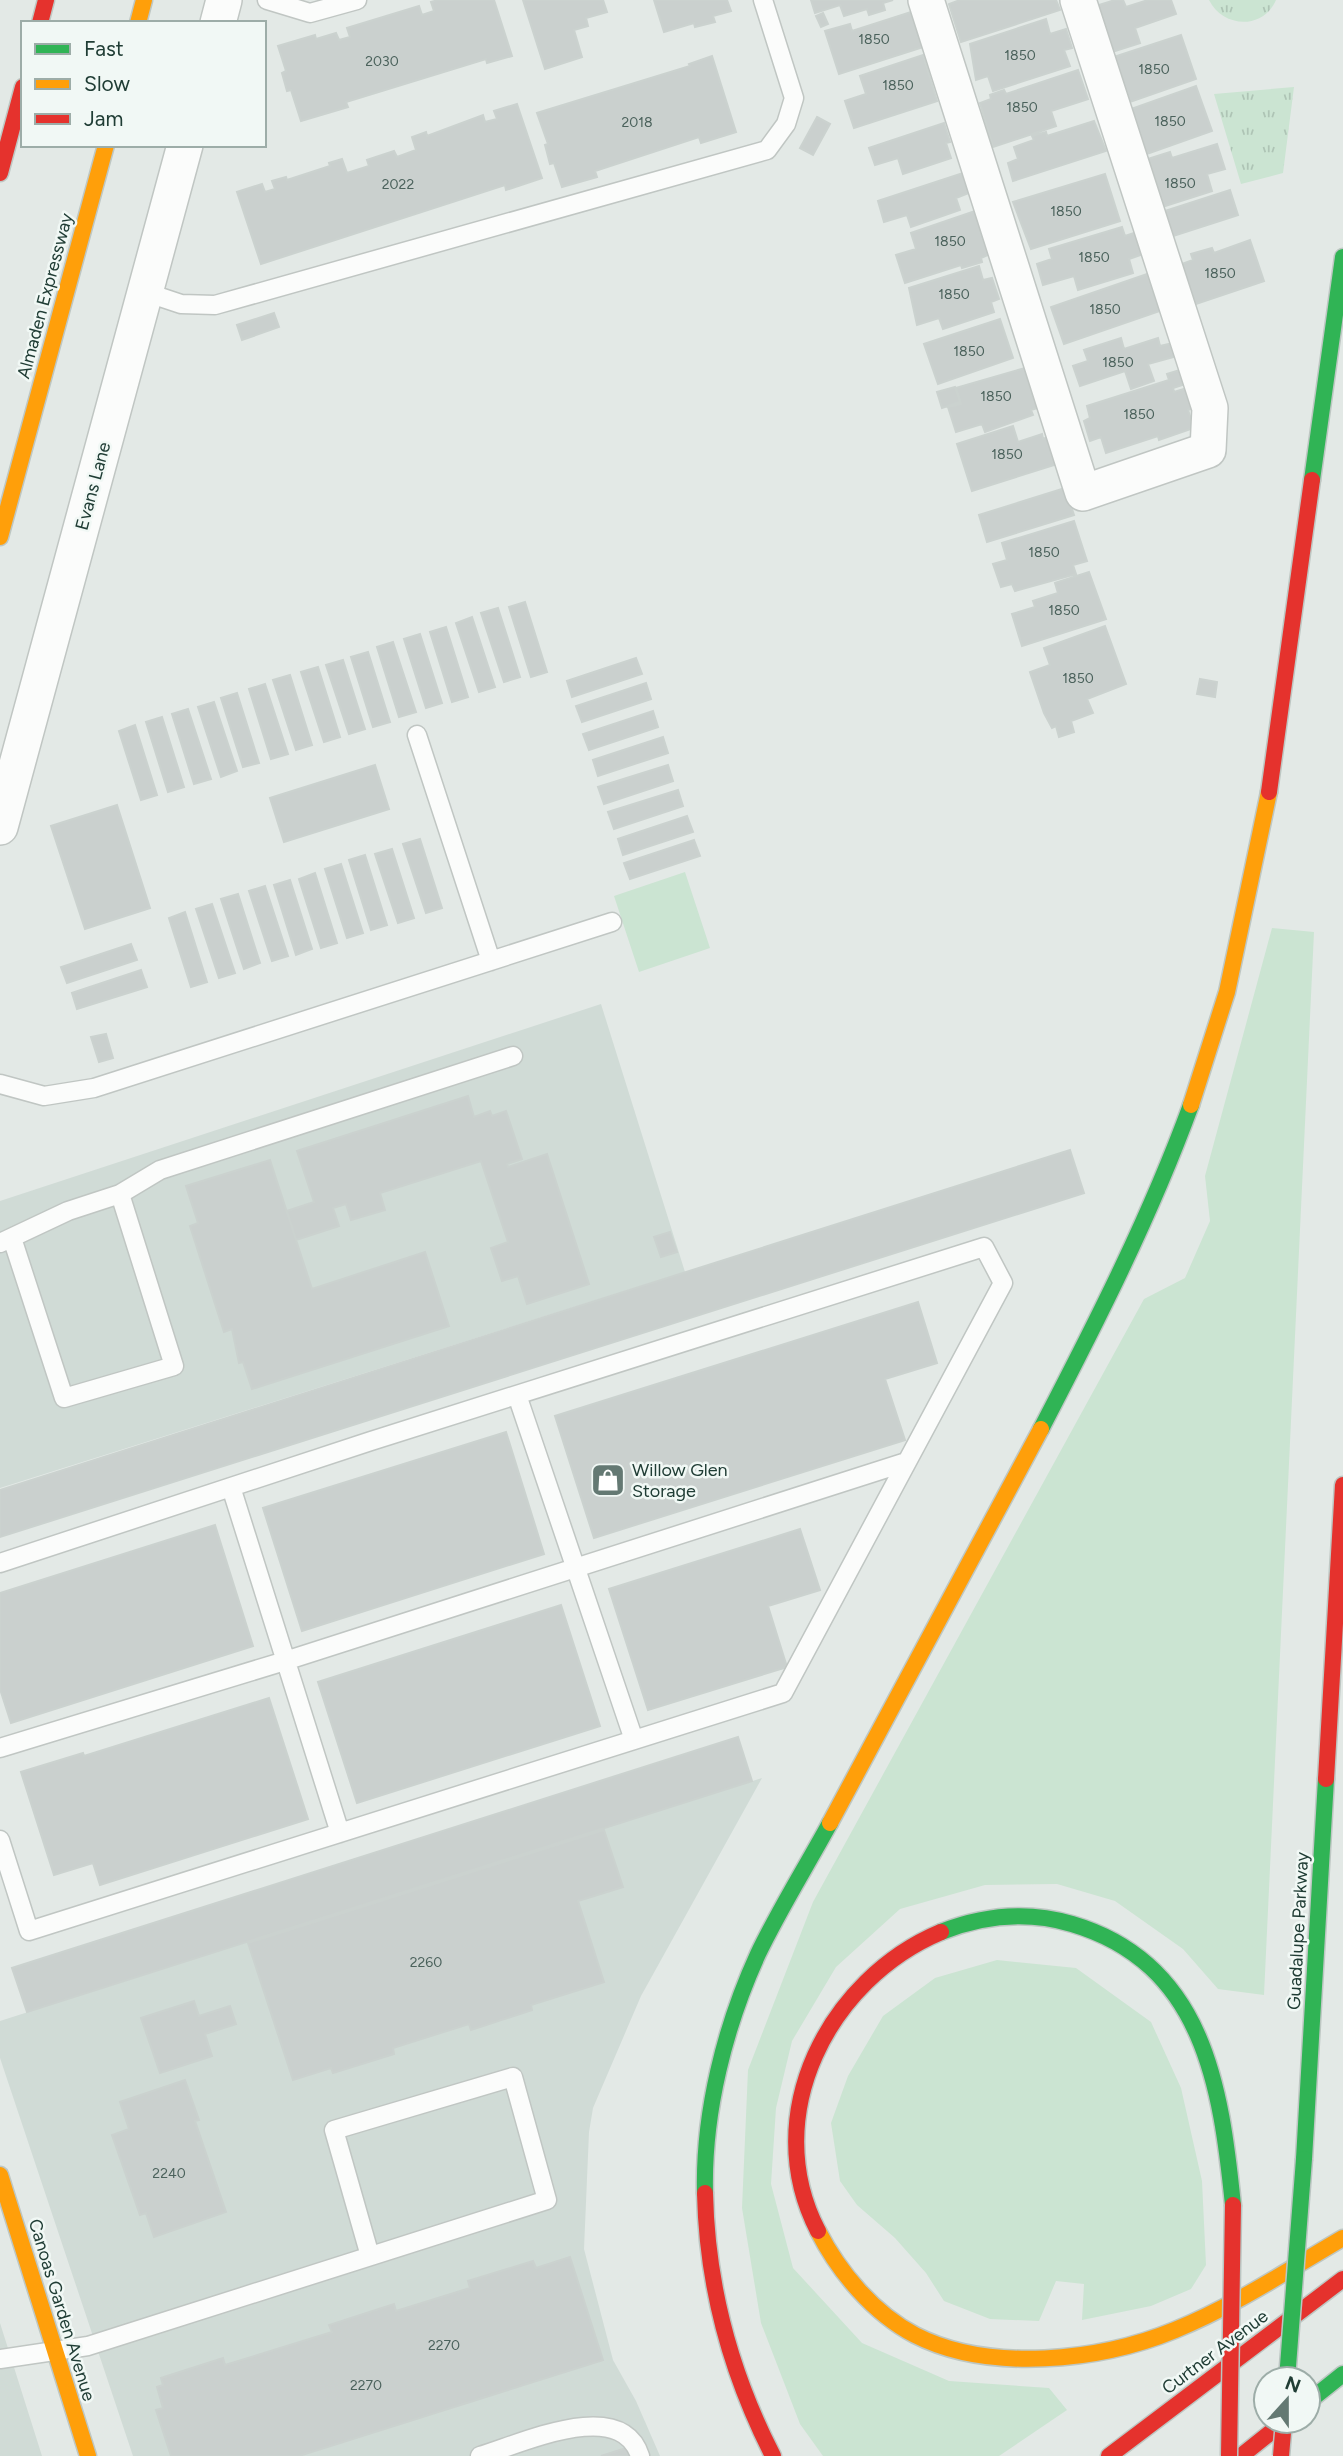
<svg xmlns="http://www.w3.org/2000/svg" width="1343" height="2456" viewBox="0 0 1343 2456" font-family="Figtree,sans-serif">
<defs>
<pattern id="park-tufts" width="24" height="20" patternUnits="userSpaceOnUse" patternTransform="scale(1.75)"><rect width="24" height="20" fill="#cbe4d2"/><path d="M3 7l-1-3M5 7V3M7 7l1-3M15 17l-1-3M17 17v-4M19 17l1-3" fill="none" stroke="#aec4b5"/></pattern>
</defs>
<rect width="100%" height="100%" fill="#e3e9e6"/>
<path fill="#d0dbd6" d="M601,1004L685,1272L0,1488V1201Z
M762,1778L641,1996L593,2108L589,2132L584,2249L613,2360L636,2401L660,2456H133L0,2058V2021Z
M0,2323L42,2456H0Z"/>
<path fill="#cbe4d2" d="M685,872L710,948L639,972L614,896Z
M1272,928L1314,932L1264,1995L1218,1989L1183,1949L1115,1901L1057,1884L985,1885L900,1909L836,1967L792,2041L776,2108L771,2184L793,2268L862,2343L949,2381L1049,2388L1067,2410L999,2456H823L800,2424L761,2323L742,2208L748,2070L813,1902L1144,1299L1185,1278L1210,1221L1205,1176Z
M997,1960L1076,1968L1151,2022L1181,2088L1202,2181L1206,2265L1191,2289L1151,2306L1082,2320L1084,2284L1056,2281L1039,2321L990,2319L944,2301L926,2273L895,2238L857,2205L840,2181L831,2123L848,2076L883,2016L935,1978Z"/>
<path fill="url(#park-tufts)" d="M1209,0H1276C1263,30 1223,28 1209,0Z
M1294,87L1283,173L1241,184L1214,94Z"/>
<path fill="#cad0ce" stroke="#cbd2cf" stroke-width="2" d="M438,0H494L512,56L487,63L486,59L346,102L348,107L301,121L291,90L287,91L282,73L286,71L278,46L315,35L316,39L336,33L339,40L350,37L347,28L419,6L422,15L434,11L431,2Z
M523,0H603L607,12L586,18L588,26L574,30L582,57L545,69Z
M654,0H727L731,11L713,16L715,22L695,27L694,23L664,32Z
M811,0H893L883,3L885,10L869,15L867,9L844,16L840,5L815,13Z
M960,0H1056L1060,10L961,42L949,4Z
M1115,0H1123L1126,7L1148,0H1171L1176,14L1135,28L1140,43L1112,52L1096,6Z
M911,12L923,47L839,74L825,31L850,24L852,31Z
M823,13L828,24L821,27L816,16Z
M1046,19L1050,34L1066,29L1072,48L1064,50L1070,66L993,91L988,76L976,80L970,44Z
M1181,35L1196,79L1127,103L1111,58Z
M923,55L937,101L854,128L845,101L866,94L860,76Z
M712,56L736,132L701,143L699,137L595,171L597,177L562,187L554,163L550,164L545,145L548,144L537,113L690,66L689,64Z
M1078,70L1088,99L1051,111L1056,126L993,147L980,103L991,99L990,95L1004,90L1006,94Z
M1196,86L1212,131L1144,155L1128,110Z
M517,104L542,178L506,190L505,185L261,264L237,192L262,184L265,192L275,189L272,181L286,177L287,180L330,166L329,163L342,159L347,173L369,166L367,160L394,151L397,157L416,150L412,137L426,132L427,136L483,115L485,122L497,119L494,111Z
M817,117L830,124L813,155L800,148Z
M1094,121L1106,151L1013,181L1008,163L1018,159L1014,147L1034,140L1032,136L1046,132L1047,136Z
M944,123L950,142L946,143L951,158L903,174L898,158L875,165L869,148Z
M1217,144L1225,169L1207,174L1212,191L1159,208L1146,167L1150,165L1148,159L1170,152L1172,158Z
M963,173L969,193L956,198L960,210L911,227L907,215L884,222L878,201Z
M1105,174L1120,221L1031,249L1013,202Z
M1230,190L1238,215L1167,238L1159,213Z
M975,211L990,254L981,258L982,262L962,268L961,265L905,283L896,255L916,249L911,233Z
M1122,227L1125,236L1137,232L1143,254L1129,259L1133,273L1078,290L1074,276L1043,285L1037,264L1052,259L1049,249Z
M1250,240L1264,281L1190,306L1176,266L1193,260L1191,254L1212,248L1214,253Z
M979,266L983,280L992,278L999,299L991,302L994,312L943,329L939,318L917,325L909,288Z
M1147,274L1160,311L1064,344L1051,307Z
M274,313L279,327L242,340L237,325Z
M1000,319L1013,358L938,384L924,344Z
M1121,338L1124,349L1158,338L1160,346L1173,343L1177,356L1148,364L1154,381L1131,389L1125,371L1080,386L1073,366L1088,361L1084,350Z
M1025,368L1037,408L1031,410L1033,415L985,432L982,424L956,432L948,407L961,404L956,388Z
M1180,370L1185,384L1173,388L1174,392L1187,388L1194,408L1188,410L1194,428L1159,440L1158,436L1106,453L1101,437L1090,441L1084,421L1090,418L1087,406L1169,380L1167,374Z
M955,387L960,402L942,408L937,392Z
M1013,426L1018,442L1042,434L1043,439L1048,437L1057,464L972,491L957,444Z
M1065,488L1074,515L987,542L979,515Z
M1074,521L1087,561L1073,565L1076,574L1015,591L1012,584L1001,587L993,564L1007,560L1002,543Z
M1089,572L1106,619L1022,646L1012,614L1035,607L1033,601L1058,593L1055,583Z
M525,602L547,672L531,677L509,607Z
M498,608L520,677L504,682L481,613Z
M472,617L495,687L479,692L456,623Z
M1105,626L1126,684L1087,699L1093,713L1071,721L1074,732L1059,737L1056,726L1052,728L1044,713L1030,672L1050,665L1044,648Z
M446,627L468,697L452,702L430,632Z
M420,634L442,703L426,708L404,639Z
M393,642L416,712L399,717L377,647Z
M368,652L390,722L373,727L351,657Z
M636,658L642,674L572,697L567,681Z
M343,660L365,729L349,734L326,665Z
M318,667L340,737L324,742L301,672Z
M290,675L312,745L296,750L273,680Z
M1200,679L1217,682L1215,697L1197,694Z
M646,683L651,699L582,722L576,706Z
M265,684L288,754L271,759L249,689Z
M237,693L259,763L243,767L221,698Z
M214,702L237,771L221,777L198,707Z
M188,709L211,779L194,784L172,714Z
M653,711L658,727L589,750L583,734Z
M162,717L184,787L168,792L146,722Z
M135,725L157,795L141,800L119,731Z
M663,737L668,753L598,776L593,760Z
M375,765L389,809L284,842L270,798Z
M668,765L673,781L604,804L598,787Z
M678,790L683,806L614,829L608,812Z
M117,805L150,908L85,929L51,826Z
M687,816L693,832L623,855L618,839Z
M420,839L442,908L426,913L403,844Z
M694,840L700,856L630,879L624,863Z
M392,849L414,918L398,923L375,854Z
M365,855L387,925L371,930L349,860Z
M341,864L363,933L347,938L325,869Z
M315,873L337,943L321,948L299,879Z
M290,880L312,949L296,955L274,885Z
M265,886L288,956L272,961L249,891Z
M238,894L260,963L244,969L221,899Z
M212,904L235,973L219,978L196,909Z
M185,912L207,982L191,987L169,918Z
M131,944L137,960L67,983L61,967Z
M141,970L147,987L77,1009L72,993Z
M106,1034L113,1058L99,1062L91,1037Z
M468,1096L474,1117L490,1111L492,1116L506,1111L522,1159L507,1164L508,1167L547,1154L589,1284L527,1304L518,1276L502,1281L491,1248L508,1242L481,1161L380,1193L385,1210L351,1220L346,1204L333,1208L339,1226L296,1240L287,1211L314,1202L297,1151Z
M1070,1150L1084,1193L0,1537V1490Z
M270,1160L312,1289L425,1252L449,1326L252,1389L243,1362L239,1363L232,1329L224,1332L190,1226L198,1223L186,1186Z
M670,1232L677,1252L661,1257L654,1237Z
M918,1302L937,1363L885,1379L905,1440L594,1538L555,1416Z
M506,1432L544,1554L302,1631L263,1508Z
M215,1525L253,1646L11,1723L0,1689V1593Z
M800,1529L820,1590L768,1606L787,1667L648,1710L609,1589Z
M561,1605L600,1726L357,1803L318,1682Z
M269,1698L308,1819L100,1885L93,1863L54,1875L21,1772L83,1753L84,1756Z
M738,1737L752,1781L27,2012L12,1968Z
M604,1830L623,1887L578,1901L604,1982L531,2005L532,2010L471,2030L469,2024L393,2048L394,2054L333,2073L331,2068L293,2080L248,1943Z
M194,2001L199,2016L230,2006L236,2024L205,2034L212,2056L160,2073L141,2018Z
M185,2080L199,2120L195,2121L226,2212L154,2237L146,2213L140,2215L112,2135L129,2129L120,2102Z
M570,2257L603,2360L299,2456H171L156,2410L163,2408L157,2387L163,2385L161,2378L223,2358L225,2365L332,2332L329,2325L394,2304L396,2311L470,2288L468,2281L533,2261L536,2268Z
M626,2448L629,2456H601Z"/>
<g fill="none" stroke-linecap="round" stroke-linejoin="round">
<g stroke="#c0c6c3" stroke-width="21">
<path id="lane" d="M267,0L310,13L357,0
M145,292L181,304L215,305L767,150L786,124L794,98L763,0
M417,735L491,961
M0,1084L44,1096L94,1088L612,922
M120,1194L160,1170L513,1056
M0,1243L68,1211L120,1194L174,1366L64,1398L12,1238
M517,1395L634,1740
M231,1487L340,1833
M0,1563L371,1441L984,1247L1003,1283L783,1693L29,1931L0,1840
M0,1748L285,1661L906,1462
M0,2359L88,2346L547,2200L513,2077L334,2130L370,2256
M480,2456C521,2444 621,2396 640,2456"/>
</g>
<g stroke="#c0c6c3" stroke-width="38">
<path id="street" d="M926,0L1083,493L1208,450L1210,408L1078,0
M218,23L224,0
M0,827L185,145"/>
</g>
<g stroke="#bec7c3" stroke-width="19">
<path id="fast" d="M1312,480L1343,257
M1041,1429C1096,1323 1150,1217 1191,1105
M941,1932C984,1915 1028,1911 1072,1924C1204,1963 1221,2087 1233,2205
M1304,2159L1326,1779
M705,2193C703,2113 725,2026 758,1954C779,1910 806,1867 830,1823
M1308,2402L1343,2374"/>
</g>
<g stroke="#bec7c3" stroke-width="19">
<path id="slow" d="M138,23L144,0
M0,537L106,145
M1191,1105L1227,992L1269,792
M830,1823L1041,1429
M0,2175L88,2456
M818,2231C839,2272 873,2313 915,2335C989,2373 1100,2361 1175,2330C1234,2306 1288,2270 1343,2238"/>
</g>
<g stroke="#bec7c3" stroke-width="19">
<path id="jam" d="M40,23L46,0
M0,173L23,87
M1269,792L1312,480
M1326,1779L1343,1485
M705,2193C707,2287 730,2372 773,2456
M818,2231C758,2115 829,1979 941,1932
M1109,2456L1343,2279
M1241,2456L1285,2421"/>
</g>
<use href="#lane" stroke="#fbfcfb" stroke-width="18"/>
<use href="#street" stroke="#fbfcfb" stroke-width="35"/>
<use href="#fast" stroke="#30b455" stroke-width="16"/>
<use href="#slow" stroke="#ff9f0a" stroke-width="16"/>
<use href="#jam" stroke="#e5322d" stroke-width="16"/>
<g stroke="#bbc5c2" stroke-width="19" stroke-linecap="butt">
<path id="fast-bridge" d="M1287,2379L1304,2159"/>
</g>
<g stroke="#bbc5c2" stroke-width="19" stroke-linecap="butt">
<path id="jam-bridge" d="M1229,2456L1233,2205
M1281,2456L1284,2421"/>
</g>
<use href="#fast-bridge" stroke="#30b455" stroke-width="16"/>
<use href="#jam-bridge" stroke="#e5322d" stroke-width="16"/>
</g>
<defs>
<g id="shop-square" transform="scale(1.75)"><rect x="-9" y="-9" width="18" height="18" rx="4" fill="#647973" stroke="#f1f8f5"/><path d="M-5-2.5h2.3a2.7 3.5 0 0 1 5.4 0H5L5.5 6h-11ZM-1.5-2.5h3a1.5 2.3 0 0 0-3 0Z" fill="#fff"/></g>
</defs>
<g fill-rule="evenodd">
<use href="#shop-square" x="608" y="1480"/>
</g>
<g text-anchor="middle" stroke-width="5" stroke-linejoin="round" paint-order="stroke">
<g font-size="14" fill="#4b625c">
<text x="874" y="44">1850</text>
<text x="1020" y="60">1850</text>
<text x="382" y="66">2030</text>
<text x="1154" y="74">1850</text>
<text x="898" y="90">1850</text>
<text x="1022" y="112">1850</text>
<text x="1170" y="126">1850</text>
<text x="637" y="127">2018</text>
<text x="1180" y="188">1850</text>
<text x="398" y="189">2022</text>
<text x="1066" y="216">1850</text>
<text x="950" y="246">1850</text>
<text x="1094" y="262">1850</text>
<text x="1220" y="278">1850</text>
<text x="954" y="299">1850</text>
<text x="1105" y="314">1850</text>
<text x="969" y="356">1850</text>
<text x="1118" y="367">1850</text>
<text x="996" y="401">1850</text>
<text x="1139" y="419">1850</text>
<text x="1007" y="459">1850</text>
<text x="1044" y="557">1850</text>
<text x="1064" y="615">1850</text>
<text x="1078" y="683">1850</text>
<text x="426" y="1967">2260</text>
<text x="169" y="2178">2240</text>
<text x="444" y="2350">2270</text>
<text x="366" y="2390">2270</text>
</g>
<g font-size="18" fill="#203d35" stroke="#f1f8f5">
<text transform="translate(45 296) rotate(-75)" y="6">Almaden Expressway</text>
<text transform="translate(93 486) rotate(-75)" y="6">Evans Lane</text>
<text transform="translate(1298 1931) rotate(-87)" y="6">Guadalupe Parkway</text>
<text transform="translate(62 2310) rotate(73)" y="6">Canoas Garden Avenue</text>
<text transform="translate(1215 2352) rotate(-37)" y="6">Curtner Avenue</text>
</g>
<g font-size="18" fill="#203d35" stroke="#f1f8f5" text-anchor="start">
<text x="632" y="1476">Willow Glen<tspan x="632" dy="21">Storage</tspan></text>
</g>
</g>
<rect x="21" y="21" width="245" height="126" fill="#f1f8f5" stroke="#9dada8" stroke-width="2"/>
<rect x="35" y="44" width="35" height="10" fill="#30b455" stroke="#9dada8" stroke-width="2"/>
<text x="84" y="56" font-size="21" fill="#203d35">Fast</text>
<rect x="35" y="79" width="35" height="10" fill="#ff9f0a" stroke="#9dada8" stroke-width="2"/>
<text x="84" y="91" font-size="21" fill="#203d35">Slow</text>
<rect x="35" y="114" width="35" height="10" fill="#e5322d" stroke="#9dada8" stroke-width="2"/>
<text x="84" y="126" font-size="21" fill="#203d35">Jam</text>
<g transform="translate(1287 2400) rotate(21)"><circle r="33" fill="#f1f8f5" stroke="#9dada8" stroke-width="2"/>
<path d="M0-5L12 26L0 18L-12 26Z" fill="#647973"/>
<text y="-10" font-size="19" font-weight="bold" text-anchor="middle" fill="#203d35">N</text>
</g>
</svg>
